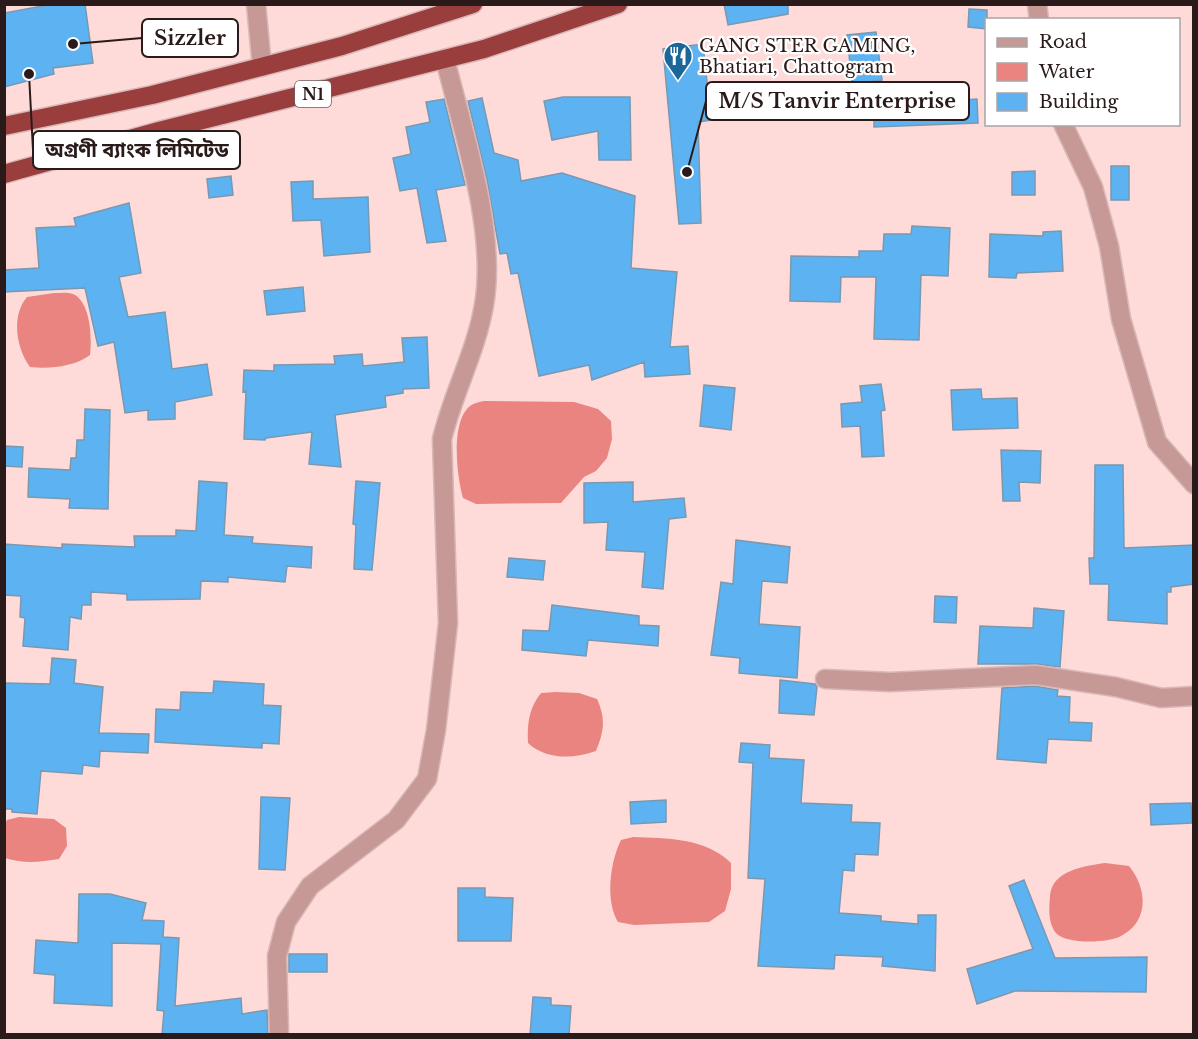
<svg xmlns="http://www.w3.org/2000/svg" width="1198" height="1039" viewBox="0 0 1198 1039" font-family="'Libre Baskerville','Noto Sans Bengali',serif">
<rect width="100%" height="100%" fill="#fedbd9"/>
<path fill="#e98481" d="M54,293C60,293 68,292 73,294C91,302 92,338 90,355C74,367 49,369 30,367C16,348 11,316 27,297Z
M484,401L574,402L598,409L611,421L612,439L607,458L596,471L584,477L561,503L476,504L463,498C457,477 450,422 470,406C474,403 480,402 484,401Z
M556,692L579,693L597,699C606,719 604,731 596,751C574,759 546,760 528,743C527,724 529,708 541,693Z
M19,817L54,819L66,828L67,846L59,859C40,862 24,864 5,858V824L7,820Z
M633,837C666,838 706,838 731,863V889L725,911L709,922L634,925L618,922C605,901 610,862 621,840Z
M1105,863L1129,866C1147,888 1150,921 1121,936C1109,943 1064,945 1055,932C1048,921 1049,908 1050,896C1052,870 1085,866 1105,863Z"/>
<path fill="#5db2f2" stroke="#7a98b0" stroke-width="1.5" d="M53,4H85L93,63L53,68L54,74L4,87V13Z
M724,4H788V14L728,25Z
M969,9L987,10V29L968,27Z
M876,32L882,80L852,84L847,35Z
M703,44L711,120L698,122L701,223L679,224L663,49Z
M563,97H630L631,160H599L598,131L552,140L544,101Z
M482,98L494,153L518,160L521,181L562,173L635,196L631,268L677,272L670,347L688,346L690,374L645,377L644,362L592,380L589,365L539,376L518,273L511,274L507,253L500,254L487,180L468,101Z
M444,99L465,185L436,190L446,241L427,243L417,188L400,191L393,158L411,154L406,127L430,122L426,102Z
M977,99L978,123L874,127V110H932V102Z
M1111,166H1129V200H1111Z
M1035,171V195H1012V172Z
M231,176L233,195L209,198L207,179Z
M313,181V199L368,197L370,252L324,256L321,220L293,221L291,182Z
M129,203L141,273L119,277L128,317L165,312L172,369L207,364L212,395L175,402V419L148,420V410L125,413L114,342L98,346L85,288L4,292V270L39,268L36,228L76,226L74,218Z
M912,226L950,228L948,276L921,275L919,340L874,339L876,277H841L840,302L790,301L791,256L859,257V251H883L884,234H911Z
M1061,231L1063,271L1017,273L1016,278L989,277L990,234L1043,236V232Z
M303,287L305,311L267,315L264,291Z
M427,337L429,388L403,389V393L385,396L386,407L335,415L341,467L309,464L312,432L266,438L265,440L244,439L246,391L243,392L244,370L274,371V365L335,364L334,356L362,354L363,366L404,362L402,338Z
M881,384L885,410L881,411L884,456L862,457L860,426L842,427L841,404L862,402L860,386Z
M704,385L735,388L731,430L700,426Z
M981,389L982,399L1017,398L1018,428L953,430L951,390Z
M85,409L110,410L108,509L69,508L70,499L28,497L29,468L70,470L71,458H76L77,440H84Z
M4,446L23,447L22,467L4,466Z
M1001,450L1041,451L1040,483L1019,482L1020,501H1003Z
M1095,465H1123L1124,548L1194,545V584L1171,587V592H1167V624L1108,620L1109,584H1090L1089,558H1094Z
M199,481L227,483L224,535L253,537L252,543L312,547L311,568L287,566L285,582L228,577V582L201,581L200,599L127,600V594L91,592V605H82L81,619L70,617L68,650L23,646L25,618L20,617L21,596L4,595V544L62,548V544L135,547L134,536H176V530L196,531Z
M356,481L380,483L372,570L354,569L356,525L353,524Z
M633,482V502L684,498L686,517L669,519L663,589L642,587L645,552L606,550L608,522L584,523V483Z
M736,540L790,547L787,583L762,581L759,624L800,627L797,678L739,673L740,658L711,655L721,582L733,584Z
M509,558L545,561L543,580L507,577Z
M935,596L957,597L956,623L934,622Z
M552,605L639,616V625L659,626L658,646L588,640L586,656L522,650L523,630L549,631Z
M1034,608L1064,611L1060,667L1036,664H978L980,626L1033,628Z
M52,658L76,660L74,683L103,687L99,733L149,734L148,753L100,751L99,767L83,765L82,774L41,771L37,814L12,812V809H4V683L50,684Z
M780,680L815,684L817,687L814,715L779,713Z
M214,681L264,684L263,705L281,706L279,744L262,743V748L155,742L156,709L180,710L181,692L213,693Z
M1035,686L1058,690L1057,696L1070,697L1069,722L1092,723L1091,741L1048,739L1046,763L997,759L1002,688Z
M741,743L770,745L769,758L804,760L801,803L852,805L851,822L880,823L878,855L855,854L854,871L843,870L839,913L881,916V921L918,924V915H936L935,971L882,966L883,957L835,955L834,969L758,966L765,879L748,878L753,763L739,762Z
M261,797L290,798L285,870L259,869Z
M666,800V822L631,824L630,802Z
M1191,803L1192,823L1151,825L1150,804Z
M1024,880L1055,958L1147,957L1146,992L1015,991L977,1004L967,969L1033,949L1009,886Z
M458,888H485V897L513,898L511,941H458Z
M79,894H110L146,903L142,920L164,921L163,937L179,938L175,1006L241,998L242,1014L267,1010L268,1035H162L164,1011L157,1010L161,944L112,943V1006L54,1003L55,975L34,973L36,940L78,943Z
M289,954H327V972H289Z
M533,997L551,998V1005L571,1006L569,1035H530Z"/>
<g fill="none" stroke-linecap="round" stroke-linejoin="round">
<g stroke="#d8b8b7" stroke-width="21">
<path id="minor" d="M256,4L262,67
M1037,4L1039,20
M1063,124L1093,187L1109,246L1121,319L1157,442L1194,484
M825,679L890,682L1036,675L1116,687L1161,698L1194,696
M279,1034L277,956L286,922L310,886L396,820L427,779L436,730L448,623L442,439C453,393 476,352 484,305C497,231 463,132 445,59"/>
</g>
<g stroke="#d8b8b7" stroke-width="21">
<path id="highway" d="M4,126L152,95L342,46L473,4
M4,174L159,131L484,49L618,4"/>
</g>
<use href="#minor" stroke="#c79996" stroke-width="18"/>
<use href="#highway" stroke="#9a3d3d" stroke-width="18"/>
</g>
<defs>
<g id="restaurant-pin" transform="scale(1.5)"><path d="M0 17L-7.5 6A9.5 9.5 0 1 1 7.5 6Z" fill="#1b679a" stroke="#fff"/><path d="M-5-6h1v4h1v-4h1v4h1v-4h1v5L-1.5 .5V6h-2V.5L-5-1ZM5-6V6H3V1.5H1.5Q1.5-4 5-6Z" fill="#fff"/></g>
</defs>
<g fill-rule="evenodd">
<use href="#restaurant-pin" x="678" y="56"/>
</g>
<g text-anchor="middle" stroke-width="4.5" stroke-linejoin="round" paint-order="stroke">
<rect fill="#fff" stroke="#6a5f5f" stroke-width="1.5" x="295" y="81" width="36" height="26" rx="4.5"/>
<g font-size="16" font-weight="bold" fill="#2a1b1a">
<text x="313" y="100">N1</text>
</g>
<g font-size="18" fill="#2a1b1a" stroke="#fff" text-anchor="start">
<text x="699" y="52">GANG STER GAMING,<tspan x="699" dy="21">Bhatiari, Chattogram</tspan></text>
</g>
</g>
<path fill="none" stroke="#2a1b1a" stroke-width="2" d="M73 44L142 38M687 172L706 101M29 74L33 150"/>
<g fill="#2a1b1a" stroke="#fff" stroke-width="2">
<circle cx="73" cy="44" r="6"/>
<circle cx="687" cy="172" r="6"/>
<circle cx="29" cy="74" r="6"/>
</g>
<g fill="#fff" stroke="#2a1b1a" stroke-width="2">
<rect x="142" y="19" width="96" height="38" rx="6"/>
<rect x="706" y="82" width="263" height="38" rx="6"/>
<rect x="33" y="131" width="207" height="38" rx="6"/>
</g>
<g font-size="20" text-anchor="middle" font-weight="bold" fill="#2a1b1a">
<text x="190" y="45">Sizzler</text>
<text x="837" y="108">M/S Tanvir Enterprise</text>
<text x="137" y="157">অগ্রণী ব্যাংক লিমিটেড</text>
</g>
<rect width="1198" height="1039" fill="none" stroke="#2a1b1a" stroke-width="12"/>
<rect x="985" y="18" width="195" height="108" fill="#ffffff" stroke="#aaa4a3" stroke-width="1.5"/>
<rect x="997" y="38" width="30" height="9" fill="#c79996" stroke="#aaa4a3" stroke-width="1.5"/>
<text x="1039" y="48" font-size="18" fill="#2a1b1a">Road</text>
<rect x="997" y="63" width="30" height="18" fill="#e98481" stroke="#aaa4a3" stroke-width="1.5"/>
<text x="1039" y="78" font-size="18" fill="#2a1b1a">Water</text>
<rect x="997" y="93" width="30" height="18" fill="#5db2f2" stroke="#aaa4a3" stroke-width="1.5"/>
<text x="1039" y="108" font-size="18" fill="#2a1b1a">Building</text>
</svg>
